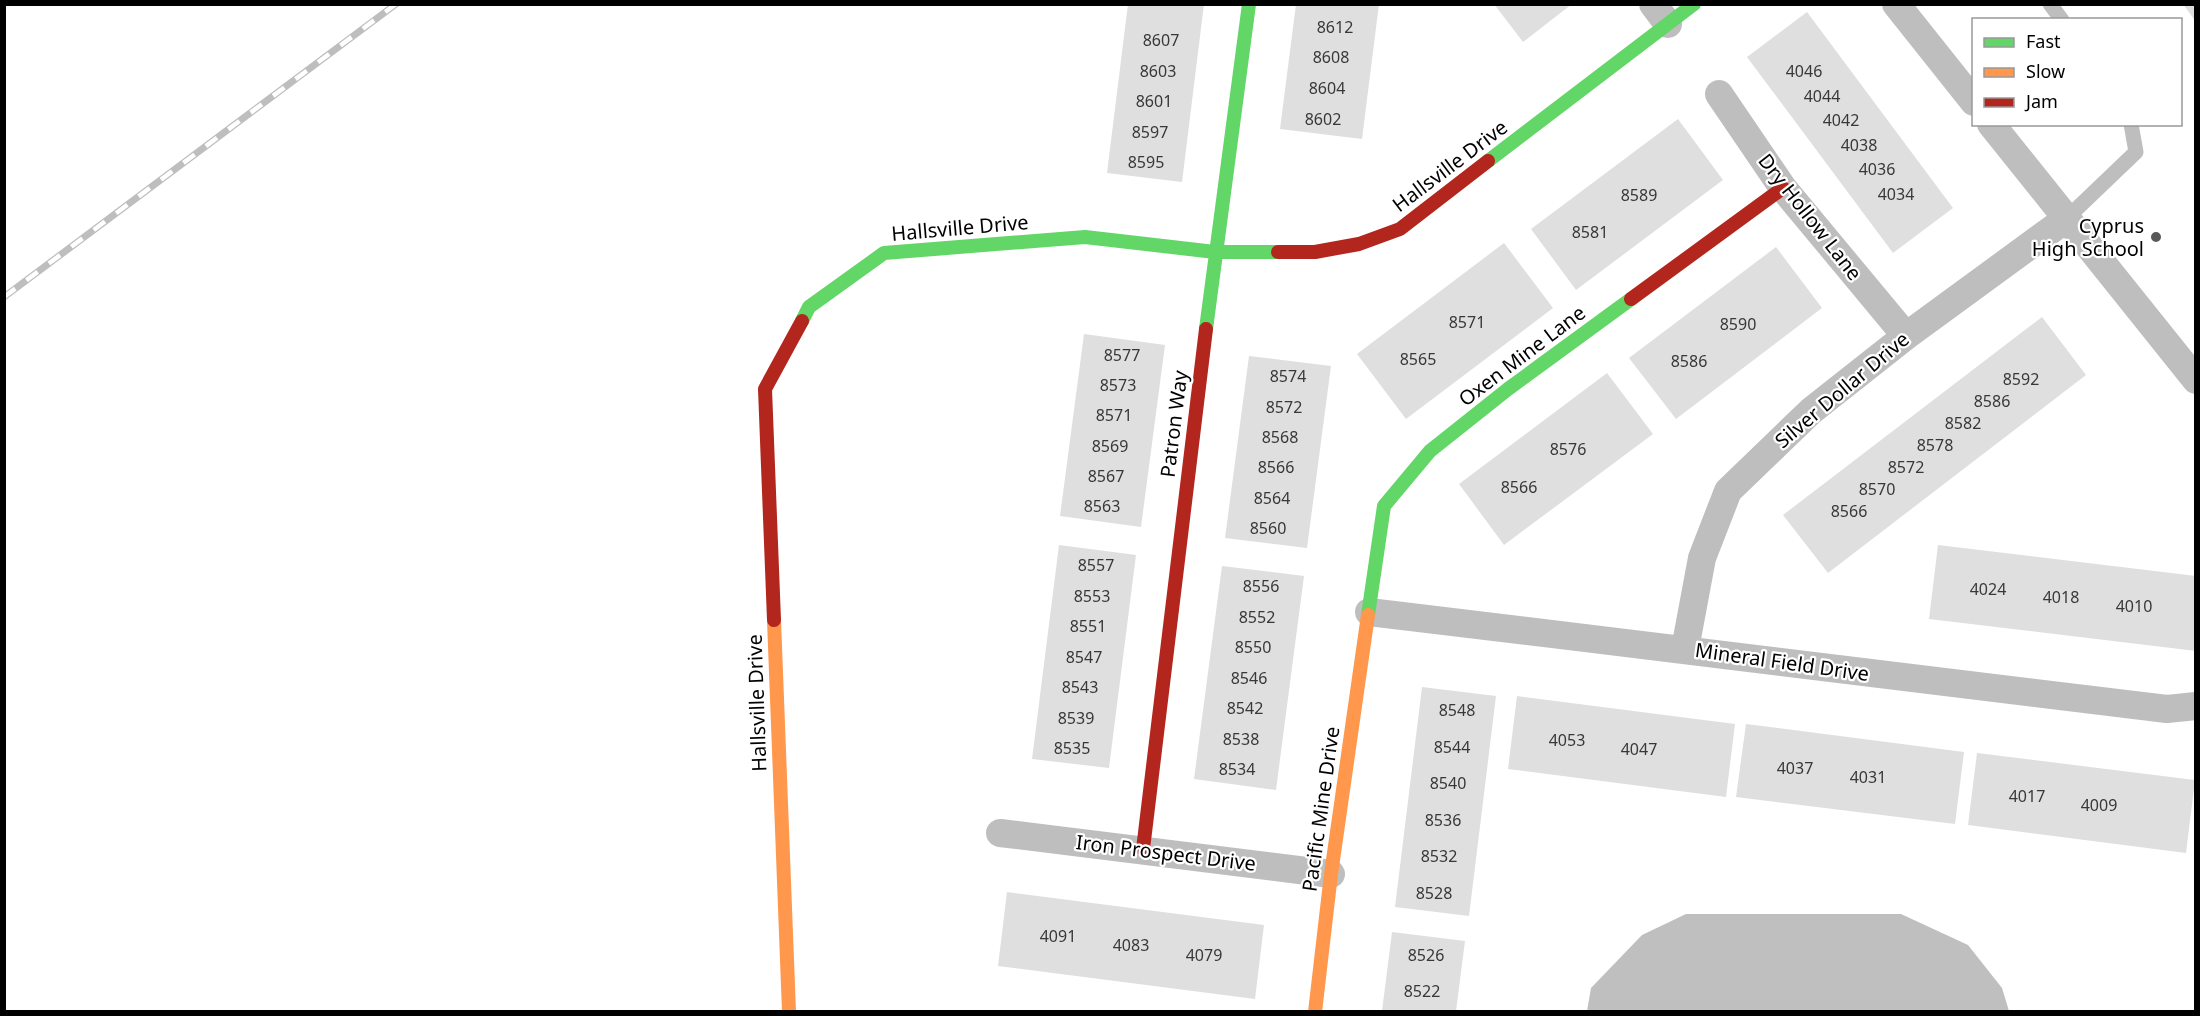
<svg xmlns="http://www.w3.org/2000/svg" width="2200" height="1016" viewBox="0 0 2200 1016" font-family="'Noto Sans',sans-serif">
<rect width="100%" height="100%" fill="#fff"/>
<path fill="#bfbfbf" d="M1686,914H1901L1968,945L2002,988L2009,1011H1587L1591,988L1642,935Z"/>
<path fill="#dfdfdf" d="M1128,4H1204L1182,182L1107,173Z
M1296,4H1379L1362,139L1280,129Z
M1494,4H1572L1523,42Z
M2183,4H2196V22Z
M1807,12L1953,208L1893,253L1747,57Z
M1678,119L1723,180L1576,290L1531,229Z
M1504,243L1553,308L1406,419L1357,354Z
M1776,247L1822,308L1676,419L1629,358Z
M2042,317L2086,375L1828,573L1783,515Z
M1084,334L1165,345L1141,527L1060,516Z
M1249,356L1331,366L1307,548L1225,538Z
M1607,373L1653,434L1504,545L1459,484Z
M1059,545L1136,555L1109,768L1032,759Z
M1938,545L2196,576V651L1929,619Z
M1222,566L1304,576L1276,790L1194,779Z
M1422,687L1496,696L1469,916L1395,907Z
M1517,696L1735,724L1726,797L1508,769Z
M1746,724L1964,752L1955,824L1736,797Z
M1977,753L2195,780L2186,853L1968,825Z
M1007,892L1264,925L1255,999L998,966Z
M1392,932L1465,941L1456,1011H1382Z"/>
<g fill="none" stroke-linecap="round" stroke-linejoin="round">
<path stroke="#bebebe" stroke-width="15" d="M2050,4L2062,20
M2066,219L2136,152L2131,124"/>
<path stroke="#bebebe" stroke-width="28" d="M1653,4L1668,24
M1896,4L1974,102
M1719,94L1783,188L1906,336
M1991,124L2196,380
M1369,612C1635,643 1900,679 2167,709L2196,706
M1685,649L1702,558L1728,491L1811,411L1906,336L2066,219
M1000,833L1331,874"/>
<path stroke="#63d668" stroke-width="14" d="M1488,161L1694,4
M802,321L809,307L884,253L1085,237L1215,252H1278
M1206,329L1249,4
M1368,615L1384,506L1430,451L1508,389L1631,299"/>
<path stroke="#ff974d" stroke-width="14" d="M774,620L789,1012
M1315,1012L1331,874L1368,615"/>
<path stroke="#b3261e" stroke-width="14" d="M1278,252H1315L1359,244L1400,229L1488,161
M1631,299L1783,188
M774,620L765,389L802,321
M1143,849L1206,329"/>
<g stroke="#bebebe" stroke-width="7">
<path id="rail" d="M4,297L396,4"/>
</g>
<use href="#rail" stroke="#fff" stroke-width="4.5" stroke-dasharray="14" stroke-linecap="butt"/>
</g>
<circle fill="#595959" stroke="#fff" stroke-width="2" cx="2156" cy="237" r="6"/>
<g text-anchor="middle" stroke-width="4.5" stroke-linejoin="round" paint-order="stroke">
<g font-size="16" fill="#383838">
<text x="1335" y="33">8612</text>
<text x="1161" y="46">8607</text>
<text x="1331" y="63">8608</text>
<text x="1158" y="77">8603</text>
<text x="1804" y="77">4046</text>
<text x="1327" y="94">8604</text>
<text x="1822" y="102">4044</text>
<text x="1154" y="107">8601</text>
<text x="1323" y="125">8602</text>
<text x="1841" y="126">4042</text>
<text x="1150" y="138">8597</text>
<text x="1859" y="151">4038</text>
<text x="1146" y="168">8595</text>
<text x="1877" y="175">4036</text>
<text x="1896" y="200">4034</text>
<text x="1639" y="201">8589</text>
<text x="1590" y="238">8581</text>
<text x="1467" y="328">8571</text>
<text x="1738" y="330">8590</text>
<text x="1122" y="361">8577</text>
<text x="1418" y="365">8565</text>
<text x="1689" y="367">8586</text>
<text x="1288" y="382">8574</text>
<text x="2021" y="385">8592</text>
<text x="1118" y="391">8573</text>
<text x="1992" y="407">8586</text>
<text x="1284" y="413">8572</text>
<text x="1114" y="421">8571</text>
<text x="1963" y="429">8582</text>
<text x="1280" y="443">8568</text>
<text x="1935" y="451">8578</text>
<text x="1110" y="452">8569</text>
<text x="1568" y="455">8576</text>
<text x="1276" y="473">8566</text>
<text x="1906" y="473">8572</text>
<text x="1106" y="482">8567</text>
<text x="1519" y="493">8566</text>
<text x="1877" y="495">8570</text>
<text x="1272" y="504">8564</text>
<text x="1102" y="512">8563</text>
<text x="1849" y="517">8566</text>
<text x="1268" y="534">8560</text>
<text x="1096" y="571">8557</text>
<text x="1261" y="592">8556</text>
<text x="1988" y="595">4024</text>
<text x="1092" y="602">8553</text>
<text x="2061" y="603">4018</text>
<text x="2134" y="612">4010</text>
<text x="1257" y="623">8552</text>
<text x="1088" y="632">8551</text>
<text x="1253" y="653">8550</text>
<text x="1084" y="663">8547</text>
<text x="1249" y="684">8546</text>
<text x="1080" y="693">8543</text>
<text x="1245" y="714">8542</text>
<text x="1457" y="716">8548</text>
<text x="1076" y="724">8539</text>
<text x="1241" y="745">8538</text>
<text x="1567" y="746">4053</text>
<text x="1452" y="753">8544</text>
<text x="1072" y="754">8535</text>
<text x="1639" y="755">4047</text>
<text x="1795" y="774">4037</text>
<text x="1237" y="775">8534</text>
<text x="1868" y="783">4031</text>
<text x="1448" y="789">8540</text>
<text x="2027" y="802">4017</text>
<text x="2099" y="811">4009</text>
<text x="1443" y="826">8536</text>
<text x="1439" y="862">8532</text>
<text x="1434" y="899">8528</text>
<text x="1058" y="942">4091</text>
<text x="1131" y="951">4083</text>
<text x="1204" y="961">4079</text>
<text x="1426" y="961">8526</text>
<text x="1422" y="997">8522</text>
</g>
<g font-size="20" fill="#000" stroke="#fff">
<text transform="translate(1450 166) rotate(-37)" y="7">Hallsville Drive</text>
<text transform="translate(1810 217) rotate(52)" y="7">Dry Hollow Lane</text>
<text transform="translate(960 228) rotate(-5)" y="7">Hallsville Drive</text>
<text transform="translate(1522 356) rotate(-37)" y="7">Oxen Mine Lane</text>
<text transform="translate(1842 390) rotate(-40)" y="7">Silver Dollar Drive</text>
<text transform="translate(1174 424) rotate(-83)" y="7">Patron Way</text>
<text transform="translate(1782 662) rotate(8)" y="7">Mineral Field Drive</text>
<text transform="translate(757 703) rotate(-92)" y="7">Hallsville Drive</text>
<text transform="translate(1321 809) rotate(-82)" y="7">Pacific Mine Drive</text>
<text transform="translate(1166 853) rotate(7)" y="7">Iron Prospect Drive</text>
</g>
<g font-size="20" fill="#000" stroke="#fff" text-anchor="end">
<text x="2144" y="233">Cyprus<tspan x="2144" dy="23">High School</tspan></text>
</g>
</g>
<rect width="2200" height="1016" fill="none" stroke="#000000" stroke-width="12"/>
<rect x="1972" y="18" width="210" height="108" fill="#ffffff" stroke="#999999" stroke-width="1.5"/>
<rect x="1984" y="38" width="30" height="9" fill="#63d668" stroke="#999999" stroke-width="1.5"/>
<text x="2026" y="48" font-size="18" fill="#000000">Fast</text>
<rect x="1984" y="68" width="30" height="9" fill="#ff974d" stroke="#999999" stroke-width="1.5"/>
<text x="2026" y="78" font-size="18" fill="#000000">Slow</text>
<rect x="1984" y="98" width="30" height="9" fill="#b3261e" stroke="#999999" stroke-width="1.5"/>
<text x="2026" y="108" font-size="18" fill="#000000">Jam</text>
</svg>
